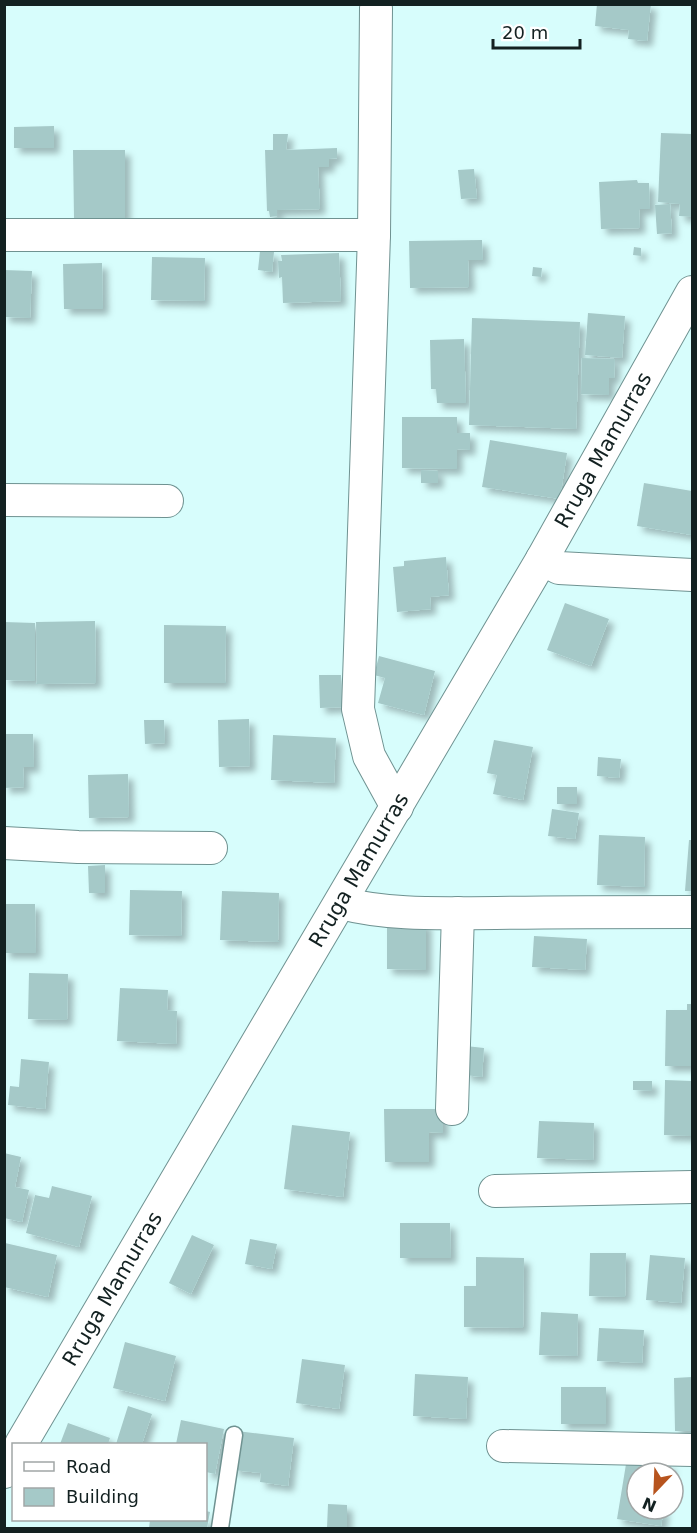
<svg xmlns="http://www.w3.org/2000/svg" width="697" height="1533" viewBox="0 0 697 1533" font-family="'DejaVu Sans',sans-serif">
<defs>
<filter id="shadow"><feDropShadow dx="5.5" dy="5.5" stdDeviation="3" flood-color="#0004"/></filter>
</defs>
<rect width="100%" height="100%" fill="#d7fdfc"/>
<path fill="#a5c9c8" filter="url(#shadow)" d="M597,4H651L647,41L628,39L629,30L595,26Z
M54,126V148H14V127Z
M661,133L692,134V217L679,216L680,204L658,202Z
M273,134H288L286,150L337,148V158L329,159V167H318L320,209L277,210V216L270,217L269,211H267L265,150H273Z
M73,150H125V218H74Z
M474,169L477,198L461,199L458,170Z
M637,180L638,183H649L650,209H639L640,228L601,229L599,182Z
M670,204L672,233L657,234L655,205Z
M482,240L483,260H468L469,287L410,288L409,241Z
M634,247L641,248V256L633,255Z
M260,251L274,252L272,272L258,270Z
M339,253L341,301L283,303L282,277L279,278L278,261H282L281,255Z
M152,257L205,258L204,301L151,300Z
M102,263L103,309H64L63,264Z
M533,267L542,268L541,277L532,276Z
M4,270L32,271L30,318L4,317Z
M588,313L625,316L622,358L585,355Z
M472,318L580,322L576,429L469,425Z
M464,339L466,403H437L436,389H431L430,340Z
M582,358L615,359L614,378H609V395L581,394Z
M402,417H457V433H470V450L457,449V469L402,468Z
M490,440L567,453L560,499L482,487Z
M421,470L438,471V483H421Z
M644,483L692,491V535L637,526Z
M446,557L449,595L430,597L431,609L397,612L393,567L404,566V561Z
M565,603L609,619L591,666L547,650Z
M95,621L96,683L37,684L36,622Z
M4,622L35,623V681L4,680Z
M164,625L226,626L225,683H164Z
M379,656L435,671L424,715L378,703L385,678L374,675Z
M319,675H341L342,707L320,708Z
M249,719L250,766L219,767L218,720Z
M144,720H164L165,743L145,744Z
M4,734H33L34,767H23L24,787L4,788Z
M273,735L336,738L334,783L271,780Z
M494,740L533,747L523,800L493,794L497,775L487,773Z
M598,757L621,759L619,778L597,776Z
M128,774L129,817L89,818L88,775Z
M557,787H577V804H557Z
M552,809L579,813L575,839L548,836Z
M599,835L645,837L644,887L597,885Z
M689,840H692V891H685Z
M105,865V893H89L88,866Z
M130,890L182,891L181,936L129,935Z
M222,891L279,893L278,942L220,940Z
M4,904H35L36,953H4Z
M387,921L426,922V970L387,969Z
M534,936L587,939L585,970L532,967Z
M29,973L68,974L67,1020L28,1019Z
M120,988L168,990L167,1010L177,1011L176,1044L117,1041Z
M687,1004H692V1066H665L666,1010H687Z
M466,1046L484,1048L482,1077L465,1075Z
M21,1059L49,1062L45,1109L8,1105L10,1086L19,1087Z
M665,1080L692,1081V1136L664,1135Z
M633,1081H652V1091L633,1090Z
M384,1109H443V1133L429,1132V1162H385Z
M539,1121L594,1123L593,1160L537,1158Z
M292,1125L350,1132L343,1197L284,1189Z
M4,1153L21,1157L15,1187L29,1190L22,1222L4,1218Z
M52,1186L92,1196L79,1247L26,1233L35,1195L49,1198Z
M400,1223H450L451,1258H400Z
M192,1235L214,1245L191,1294L169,1283Z
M250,1239L277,1244L272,1269L245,1264Z
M5,1243L57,1255L48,1297L4,1287Z
M590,1253H626L625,1297L589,1296Z
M650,1255L685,1258L681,1303L646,1300Z
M476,1257L524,1258L523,1328L464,1327V1286H476Z
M541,1312L578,1314L577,1356L539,1355Z
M599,1328L644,1330L642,1363L597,1361Z
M125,1342L176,1356L165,1401L113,1388Z
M302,1359L345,1365L339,1409L296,1403Z
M415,1374L468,1377L466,1419L413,1416Z
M692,1377V1431H675L674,1378Z
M561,1387H606V1424H561Z
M128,1406L152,1414L142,1444H116Z
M181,1420L224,1429L215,1474L206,1472V1444H176Z
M68,1423L110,1438L108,1444H60Z
M237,1431L294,1438L288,1486L260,1482L261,1473L233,1470Z
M627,1458L671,1465L669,1473H637V1509H664L661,1526L617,1519Z
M328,1504L347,1505V1528H327Z
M206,1511L210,1512L207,1528H149L150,1520H206Z"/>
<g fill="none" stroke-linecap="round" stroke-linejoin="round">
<g stroke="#6f9291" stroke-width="19">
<path id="lane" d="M220,1528L234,1435"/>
</g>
<g stroke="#6f9291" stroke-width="34">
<g id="street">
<path d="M376,8L374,235L358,709L369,756L397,807"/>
<path d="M4,235H374"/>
<path d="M4,500L167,501"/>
<path d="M542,559L559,568L692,575"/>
<path d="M4,843L78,847L211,848"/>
<path d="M341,903C391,916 444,913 496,913C561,912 627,912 692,912"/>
<path d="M452,1109L458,913"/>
<path d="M495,1191L692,1187"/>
<path id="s1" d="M21,1444L542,559L692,292"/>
<path d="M503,1446L692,1450"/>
<path d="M4,1472L14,1457"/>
</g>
</g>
<use href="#lane" stroke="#fff" stroke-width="16"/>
<use href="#street" stroke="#fff" stroke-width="32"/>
</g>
<g text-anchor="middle" stroke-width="6" stroke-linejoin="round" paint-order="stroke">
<g font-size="21" fill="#132121" stroke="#fff">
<text dy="7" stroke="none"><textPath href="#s1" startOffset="1152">Rruga Mamurras</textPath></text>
<text dy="7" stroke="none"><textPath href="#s1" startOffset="666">Rruga Mamurras</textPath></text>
<text dy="7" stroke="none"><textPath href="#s1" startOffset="180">Rruga Mamurras</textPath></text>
</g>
</g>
<rect width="697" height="1533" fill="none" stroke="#132121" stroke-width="12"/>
<rect x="12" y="1443" width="195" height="78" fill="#ffffff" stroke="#a1a6a6" stroke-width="1.5"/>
<rect x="24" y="1462" width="30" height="9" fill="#ffffff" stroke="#a1a6a6" stroke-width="1.5"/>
<text x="66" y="1473" font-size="18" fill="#132121">Road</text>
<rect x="24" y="1488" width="30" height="18" fill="#a5c9c8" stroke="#a1a6a6" stroke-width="1.5"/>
<text x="66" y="1503" font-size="18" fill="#132121">Building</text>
<g transform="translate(655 1491) rotate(203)"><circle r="28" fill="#ffffff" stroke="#a1a6a6" stroke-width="1.5"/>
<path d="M0-4.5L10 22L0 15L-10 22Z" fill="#b7541e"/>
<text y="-9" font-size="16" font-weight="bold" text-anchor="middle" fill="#132121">N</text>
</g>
<path d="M493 39v9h87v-9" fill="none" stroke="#132121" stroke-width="3"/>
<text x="502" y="39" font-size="18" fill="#132121" stroke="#ffffff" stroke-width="4.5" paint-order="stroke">20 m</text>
</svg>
